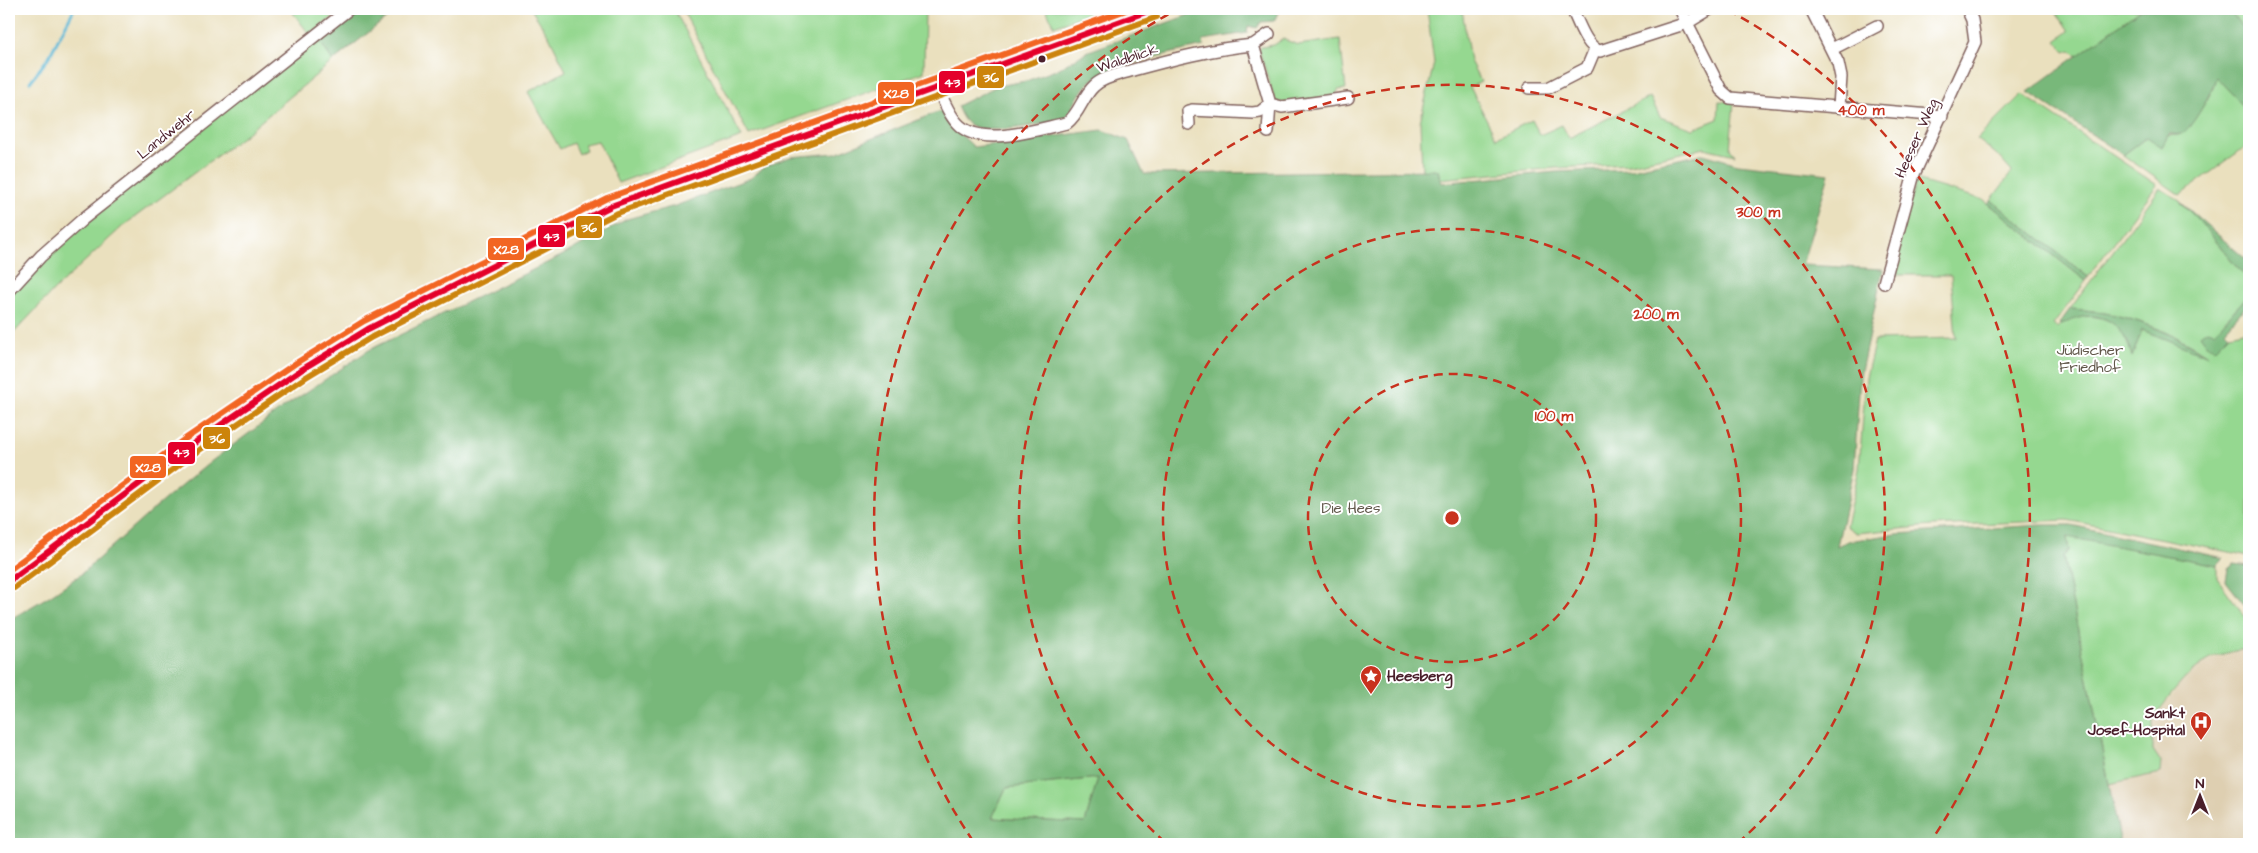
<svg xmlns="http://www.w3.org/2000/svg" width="2258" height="853" viewBox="0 0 2258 853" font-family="'Architects Daughter',sans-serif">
<rect width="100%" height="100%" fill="#fff"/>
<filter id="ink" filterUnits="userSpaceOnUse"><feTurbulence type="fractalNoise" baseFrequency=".02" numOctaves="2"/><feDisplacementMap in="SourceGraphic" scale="10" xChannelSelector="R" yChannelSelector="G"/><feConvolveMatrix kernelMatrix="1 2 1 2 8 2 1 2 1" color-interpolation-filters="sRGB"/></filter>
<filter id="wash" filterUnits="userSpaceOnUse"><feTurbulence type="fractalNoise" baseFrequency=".0096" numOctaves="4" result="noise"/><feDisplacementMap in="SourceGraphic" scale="20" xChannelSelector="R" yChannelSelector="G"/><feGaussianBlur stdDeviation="1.12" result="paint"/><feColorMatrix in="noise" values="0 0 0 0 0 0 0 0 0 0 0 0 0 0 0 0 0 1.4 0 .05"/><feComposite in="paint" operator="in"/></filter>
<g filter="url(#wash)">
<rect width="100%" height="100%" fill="#eae0be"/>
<path fill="#decfb1" d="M2249,649V844H2121L2109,784L2160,773L2161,762L2153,750V719L2174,694L2183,678L2197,666L2237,651Z"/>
<path fill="#95d890" stroke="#707c5e" d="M290,9H344L310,35Z
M531,9H674L742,137L618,183L598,141L584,144L586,150L578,154L573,143L560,149L528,92L566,71L549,36Z
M682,9H925L924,72L749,135Z
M1046,9H1101L1054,26Z
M1427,9H1462L1470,61L1481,82L1470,87L1496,138L1532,120L1540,135L1562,125L1569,138L1650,97L1660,117L1693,129L1718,119L1719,101L1734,102L1730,149L1735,155L1704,148L1630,164L1556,168L1440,179L1438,170L1422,171L1420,122L1434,63Z
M2063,9H2141L2077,56L2071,50L2065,52L2056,41L2069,31L2057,13Z
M2229,9H2249V37Z
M316,36L333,61L241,138L123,226L55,289L9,338V296L47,255Z
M1283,39L1298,45L1340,39L1346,89L1338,90L1336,96L1283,103L1275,101L1259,50L1261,47L1274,45Z
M2216,76L2249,112V144L2180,195L2123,155L2147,137L2179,135C2194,119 2212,99 2216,76Z
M2022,94L2157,185L2088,277L1991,200L2012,172L1996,154L1977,139Z
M1916,180L1984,200L2086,281L2053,325L2057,328C2073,312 2106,312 2121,330C2127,338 2130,347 2132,356L2142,330L2206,354C2167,328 2117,311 2070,309L2160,188L2177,199L2200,222L2249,281V294L2215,332V348L2229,334L2243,331L2249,323V556L2067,520L1932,526L1856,533L1846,526L1859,469L1866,377L1875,340L1956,338L1951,275H1890Z
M2067,536L2217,565V578L2249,622V649C2197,654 2181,682 2153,719V750L2161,762L2160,773L2109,784L2063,556L2069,551Z
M1098,778L1085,823L992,818L1006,788Z"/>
<path fill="#78b87a" stroke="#616c52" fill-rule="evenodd" d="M354,9H398L333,61L316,36Z
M1205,9H1286L1278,13L1274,21L1261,22L1257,28L1248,26L1247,33L1203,40L1204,46C1178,52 1103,66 1087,85C1078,94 1074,107 1066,118C1045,124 990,136 970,125C963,121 960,113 957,106L997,86L1026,81L1056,70L1089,51Z
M2141,9H2229L2249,37V112L2216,77C2213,90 2193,128 2181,134C2177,135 2173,134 2169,134L2162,147L2147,137L2123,155L2028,92Z
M943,110L956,130L974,147L1102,130L1128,140L1144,174L1438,170L1441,183L1556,172L1631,169L1703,154L1738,164L1829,174L1802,265L1883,269L1860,376L1854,469L1837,546L1848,541L1896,534L2042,525H2071L2224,558L2217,565L2067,537L2069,551L2063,556L2121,844H9V620L51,595L80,575L164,500L213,460L287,405L369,350L563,255L627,219L675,206L751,178L764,167L790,157L836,153ZM1098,778L1085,823L992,818L1006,788Z
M2177,199L2249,262V281L2200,222Z
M1991,200L2088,277L2086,281L1988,203Z
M2249,294V303L2225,330L2229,334L2215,348L2207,345L2200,335L2207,330L2215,332Z
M2070,309C2119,311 2168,329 2208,356L2142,330L2132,357C2127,336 2114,316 2090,316C2079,316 2069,323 2059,324Z
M2234,564L2249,566V611L2226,581L2228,569Z"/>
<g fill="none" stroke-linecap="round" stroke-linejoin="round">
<path stroke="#55b6d4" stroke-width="3" d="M30,82L49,57L74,9"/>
</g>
</g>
<g filter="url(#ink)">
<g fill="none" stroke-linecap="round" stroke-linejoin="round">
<g stroke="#82635e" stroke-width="14">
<path id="street" d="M1572,9C1578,21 1586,47 1600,51L1687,23L1710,9
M1680,9L1721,90L1730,98L1942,116
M1811,9L1838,63L1841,77L1839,107
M1253,45L1269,34
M1832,49L1877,26
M937,86C942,98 948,113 957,123C980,149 1037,129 1067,123C1080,113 1082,97 1094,86C1103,77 1121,74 1133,70C1173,59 1212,49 1253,45L1270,104L1260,112L1253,113L1192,110L1188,111L1189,124
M1529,88H1548L1587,68L1595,49
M1268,132L1270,104L1282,107L1348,98
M1884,283L1914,174L1975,42L1972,20L1967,9
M9,291L41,256L83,219L349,9"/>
</g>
<g stroke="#82635e" stroke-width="19">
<path id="secondary" d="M9,581L190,446L301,370L368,329L611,206L753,153L1154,9"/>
</g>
<use href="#street" stroke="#fff" stroke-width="11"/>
<use href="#secondary" stroke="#fff" stroke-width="16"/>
<g stroke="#fff" stroke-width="10">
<path id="bus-1" d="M9,581L190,446L301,370L368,329L611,206L1154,9"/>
</g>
<g stroke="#fff" stroke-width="10">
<path id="bus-2" d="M14,588L195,453L306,377L372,337L615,214L1157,17"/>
</g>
<g stroke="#fff" stroke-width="10">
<path id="bus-3" d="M9,570L185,439L296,363L364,321L607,198L1129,9"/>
</g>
<use href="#bus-1" stroke="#e4002b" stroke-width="6"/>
<use href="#bus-2" stroke="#cc840b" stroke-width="6"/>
<use href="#bus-3" stroke="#f26522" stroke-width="6"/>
</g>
</g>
<g fill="none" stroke="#c8321e" stroke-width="2.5" stroke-dasharray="9 6">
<circle cx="1452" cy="518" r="144"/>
<circle cx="1452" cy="518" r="289"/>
<path d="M1165 842A433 433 0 1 1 1739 842"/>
<path d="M973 841A578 578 0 0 1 1176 10M1728 10A578 578 0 0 1 1931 841"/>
</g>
<defs>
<g id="sight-pin" transform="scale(1.125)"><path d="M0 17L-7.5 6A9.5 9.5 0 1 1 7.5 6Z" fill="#c8321e" stroke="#fff"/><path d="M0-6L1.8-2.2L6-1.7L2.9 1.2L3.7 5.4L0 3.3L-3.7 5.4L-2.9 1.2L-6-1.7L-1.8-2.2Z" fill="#fff"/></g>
<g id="hospital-pin" transform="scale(1.125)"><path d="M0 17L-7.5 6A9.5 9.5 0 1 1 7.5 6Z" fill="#c8321e" stroke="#fff"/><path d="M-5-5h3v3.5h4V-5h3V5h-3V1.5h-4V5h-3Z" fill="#fff"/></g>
</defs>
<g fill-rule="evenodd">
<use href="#sight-pin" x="1371" y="676"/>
<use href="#hospital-pin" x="2201" y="722"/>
</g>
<circle fill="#4a1f2b" stroke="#fff" stroke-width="2" cx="1042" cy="59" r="4.5"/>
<g text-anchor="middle" stroke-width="4" stroke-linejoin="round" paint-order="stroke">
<g font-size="15" fill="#4a1f2b" stroke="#fff">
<text transform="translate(1127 58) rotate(-18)" y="5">Waldblick</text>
<text transform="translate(166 134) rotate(-39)" y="5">Landwehr</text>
<text transform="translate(1916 138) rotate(-66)" y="5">Heeser Weg</text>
</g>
<g font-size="15" fill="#605649" stroke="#fff">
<text x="2090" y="355">Jüdischer<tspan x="2090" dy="17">Friedhof</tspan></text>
<text x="1351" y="513">Die Hees</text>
</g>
<g font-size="15" font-weight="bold" fill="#4a1f2b" stroke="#fff" text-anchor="start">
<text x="1387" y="681">Heesberg</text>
<text x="2185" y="718" text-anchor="end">Sankt<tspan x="2185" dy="17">Josef-Hospital</tspan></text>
</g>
</g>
<circle cx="1452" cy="518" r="8" fill="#c8321e" stroke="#fff" stroke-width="2.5"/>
<g font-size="15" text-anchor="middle" font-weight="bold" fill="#c8321e" stroke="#fff" stroke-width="4" stroke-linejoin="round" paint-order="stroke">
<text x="1861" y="115">400 m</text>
<text x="1758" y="217">300 m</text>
<text x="1656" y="319">200 m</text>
<text x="1554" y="421">100 m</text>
</g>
<g stroke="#fff" stroke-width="2">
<rect x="976" y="65" width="29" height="24" rx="5" fill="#cc840b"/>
<rect x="938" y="70" width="28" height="24" rx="5" fill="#e4002b"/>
<rect x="877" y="81" width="38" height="24" rx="5" fill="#f26522"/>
<rect x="575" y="215" width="28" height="24" rx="5" fill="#cc840b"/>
<rect x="537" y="224" width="29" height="24" rx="5" fill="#e4002b"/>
<rect x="487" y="237" width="38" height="24" rx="5" fill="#f26522"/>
<rect x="202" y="426" width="29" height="24" rx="5" fill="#cc840b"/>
<rect x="167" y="441" width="29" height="24" rx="5" fill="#e4002b"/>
<rect x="129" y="455" width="38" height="24" rx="5" fill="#f26522"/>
</g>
<g font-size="14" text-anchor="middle" font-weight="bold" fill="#fff">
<text x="991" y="82">36</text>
<text x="952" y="87">43</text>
<text x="896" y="98">X28</text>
<text x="589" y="232">36</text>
<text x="551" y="241">43</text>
<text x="506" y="254">X28</text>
<text x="217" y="443">36</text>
<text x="181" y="457">43</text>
<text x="148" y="472">X28</text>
</g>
<rect width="2258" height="853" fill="none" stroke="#fff" stroke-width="30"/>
<g transform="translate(2200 796)" stroke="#ffffff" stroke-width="4" paint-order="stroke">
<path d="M0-4L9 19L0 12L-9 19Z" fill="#4a1f2b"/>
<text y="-8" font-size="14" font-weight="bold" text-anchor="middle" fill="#4a1f2b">N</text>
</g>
</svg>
